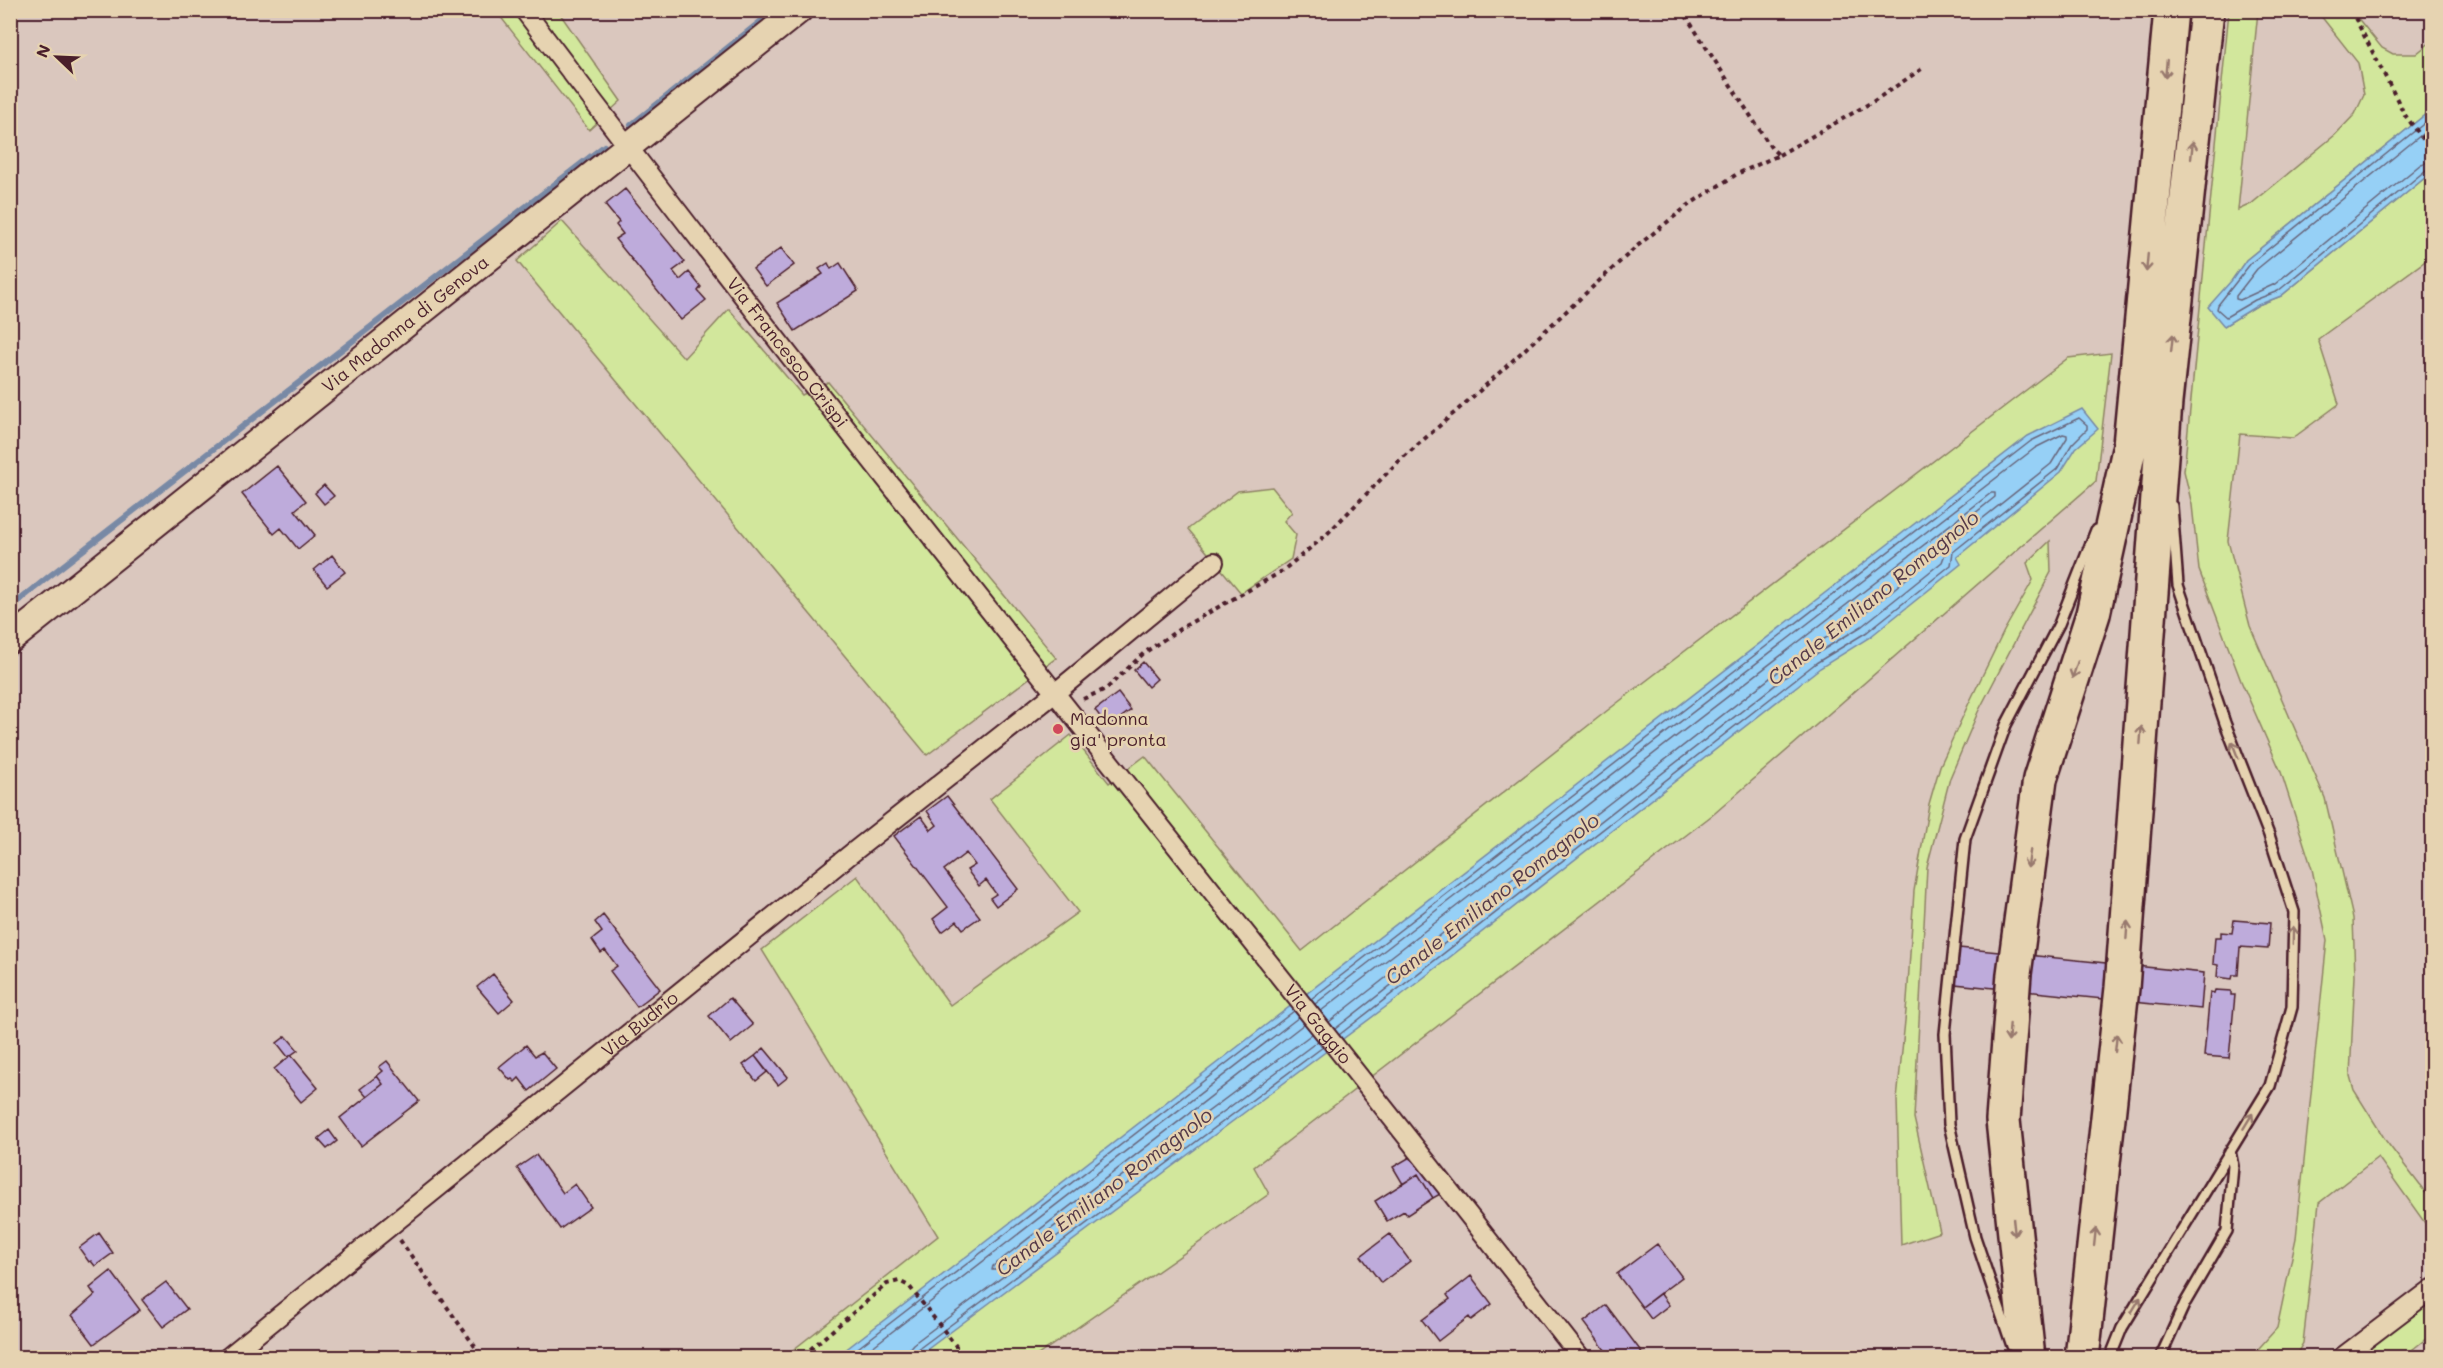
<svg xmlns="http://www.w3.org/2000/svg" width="2443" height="1368" viewBox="0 0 2443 1368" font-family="Mali,sans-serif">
<rect width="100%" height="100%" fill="#dac7be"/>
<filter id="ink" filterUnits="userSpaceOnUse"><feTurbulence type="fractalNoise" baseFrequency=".0167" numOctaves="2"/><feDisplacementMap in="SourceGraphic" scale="12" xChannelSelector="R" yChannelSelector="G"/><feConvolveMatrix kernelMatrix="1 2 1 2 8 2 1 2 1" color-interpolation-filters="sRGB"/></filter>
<g filter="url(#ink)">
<path fill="#d2e79c" stroke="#8e8364" stroke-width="1.5" d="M496,11H558L621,101L589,130Z
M2229,11H2258L2238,210L2251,204L2335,135L2355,114L2364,95L2358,63L2317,11H2352L2382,48L2393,54H2416L2432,41V109L2246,260L2232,280L2224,326L2258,305L2281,296L2432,172V256L2318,339L2339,404L2293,438L2240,434L2228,541L2250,626L2325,798L2353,918L2355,976L2350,1076L2354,1090L2386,1141L2432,1201V1233L2378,1157L2319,1203L2303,1343L2295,1357H2251L2277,1328L2296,1238L2327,940L2312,869L2281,772L2241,681L2199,570L2192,505L2184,471Z
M562,221L684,358L729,309L802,395L828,382L1056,658L927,755L517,261Z
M2111,353L2096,481L1715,813L1254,1167L1269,1194L1035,1357H784L938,1236L762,950L857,876L950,1005L1078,912L990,799L1071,735L1109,783L1145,756L1302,951L1608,710L2068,358Z
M1272,487L1292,512L1284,521L1296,535L1291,559L1241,593L1188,529L1238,491Z
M2050,541L2051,572L1978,712L1950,778L1927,867L1914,1118L1940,1232L1901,1245L1897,1100L1907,1001L1914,891L1929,804L1940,766L1969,703L2004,631L2033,580L2027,563Z
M2432,1278V1334L2403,1357L2335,1358Z"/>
<path fill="#96d0f6" stroke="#7889a5" stroke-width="1.5" d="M2432,109V172L2281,296L2258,305L2224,326L2208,307L2232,280L2246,260Z
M2082,409L2098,429L2076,448L2061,472L1957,557L1961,564L1870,637L1820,668L1395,1000L917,1357L835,1358L2028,436Z"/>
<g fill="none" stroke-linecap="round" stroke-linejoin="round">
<path stroke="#68667c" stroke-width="1.5" d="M2432,117L2251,263L2218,305L2217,309L2226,317L2255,300L2278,291L2426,170L2432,168
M2432,126L2257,269L2236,296V299L2240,300L2275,284L2421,164L2432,161
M1311,999L2031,441L2079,418L2087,425V429L2072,444L2057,469L1953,552L1951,565L1867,632L1816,663L1339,1035
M1315,1004L2035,448L2063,434L2067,435V438L2051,464L1948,546L1942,562L1862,626L1811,657L1335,1029
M1321,1011L1991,493H1995V497L1942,540L1933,557L1857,619L1806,650L1329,1022
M1304,1024L993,1266L992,1270H996L1312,1034
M845,1358L1294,1011
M858,1358L1299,1017
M907,1358L908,1350L913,1344L1318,1041
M915,1358L917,1350L1323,1047"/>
<path stroke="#7889a5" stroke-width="6" d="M631,125L775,10
M10,608L47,578L604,146"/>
</g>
<path fill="#beabdb" stroke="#4a1f2b" stroke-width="1.5" d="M625,189L685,262L673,271L680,280L689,272L701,287L698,291L706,300L681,320L615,239L623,234L616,225L619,222L605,205Z
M781,248L794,265L766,286L753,269Z
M828,263L831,269L840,263L858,291L795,331L777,303L823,274L819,269Z
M277,466L306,501L295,510L315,535L298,549L281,528L274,534L242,494Z
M324,485L334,496L324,504L315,493Z
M332,555L345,572L327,586L314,570Z
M1143,662L1157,679L1148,687L1134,670Z
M1118,693L1131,710L1108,727L1095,710Z
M947,796L1018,889L996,906L990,898L996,894L986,880L979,886L967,870L975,865L966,853L944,870L980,917L963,929L957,921L942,932L933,919L948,907L894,836L921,816L931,830L937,825L927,811Z
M603,915L660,989L637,1007L610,971L617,966L605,950L601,953L592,940L602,932L595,922Z
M2234,920L2270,923L2268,949L2240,947L2238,975H2233L2232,979L2217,977L2218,965L2213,964L2215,937H2221V932L2232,933Z
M1959,948L2204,973L2201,1009L1955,984Z
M493,974L514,1000L499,1013L477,987Z
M2215,990L2231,991V995H2235L2229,1058L2204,1056L2210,992L2214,993Z
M730,998L753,1025L731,1043L709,1016Z
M286,1036L298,1050L288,1057L277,1043Z
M526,1045L535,1056L542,1052L556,1069L529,1091L519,1078L515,1082L512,1079L510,1080L499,1067Z
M764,1048L788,1077L778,1085L755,1056Z
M291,1055L318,1088L301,1102L274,1069Z
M755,1056L767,1072L756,1081L743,1065Z
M387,1061L419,1101L361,1146L340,1118L383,1084L377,1076L383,1071L379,1067Z
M377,1076L383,1084L367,1097L360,1089Z
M329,1130L337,1141L327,1149L318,1139Z
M1417,1153L1442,1193L1433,1198L1418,1174L1403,1184L1393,1167Z
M536,1155L563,1193L575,1184L591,1207L560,1229L517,1168Z
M1418,1174L1433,1198L1407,1215L1404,1211L1387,1221L1375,1201Z
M99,1233L113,1253L95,1266L91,1261L89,1262L79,1248Z
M1390,1234L1410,1261L1381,1283L1361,1256Z
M1657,1244L1682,1277L1642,1307L1617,1274Z
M111,1271L140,1310L94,1344L72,1315L95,1295L90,1288Z
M1471,1276L1492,1304L1471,1320L1469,1317L1438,1341L1422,1320L1450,1299L1447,1295Z
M166,1282L187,1309L163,1327L142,1300Z
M1660,1293L1669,1305L1651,1319L1642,1307Z
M1606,1305L1646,1358H1611L1584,1322Z"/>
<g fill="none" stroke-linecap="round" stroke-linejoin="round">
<g stroke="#4a1f2b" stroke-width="14">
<path id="lane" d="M2012,1346L1975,1237L1949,1124L1945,1034L1965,839L2006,725L2059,624L2096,530
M2110,1358L2122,1328L2270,1086L2292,1007L2294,912L2269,835L2225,723L2178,585L2172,506
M2160,1358L2185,1303L2227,1231L2233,1166L2230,1151"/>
</g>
<g stroke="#4a1f2b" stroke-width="22">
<g id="street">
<path id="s1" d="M524,10C868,466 1229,908 1581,1358"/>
<path id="s2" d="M227,1358L852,853L1055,693L1214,562"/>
<path d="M2341,1358L2432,1289"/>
</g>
</g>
<g stroke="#4a1f2b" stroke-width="30">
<g id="secondary">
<path id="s3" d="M10,640L799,10"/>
</g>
</g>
<g stroke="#4a1f2b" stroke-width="38">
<path id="highway" d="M2028,1358L2003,1120L2014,974L2040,779L2093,614L2130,445L2171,10
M2082,1358L2122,988L2165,402L2207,10"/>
</g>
<path stroke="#4a1f2b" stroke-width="4" stroke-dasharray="4.5 4.5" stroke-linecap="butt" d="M2351,10L2405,115L2432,151
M1779,155L1874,101L1923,68
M1083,699L1106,689L1144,653L1181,628L1281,572L1325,536L1398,462L1485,386L1636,247L1690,204L1737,174L1779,155L1772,149L1682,10
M400,1240L483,1358
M767,1358C779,1351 793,1356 807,1352L887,1284L899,1281L909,1286L956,1346V1358"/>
<use href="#lane" stroke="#e6d3b1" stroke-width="9"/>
<use href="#street" stroke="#e6d3b1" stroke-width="18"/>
<use href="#secondary" stroke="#e6d3b1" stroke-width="26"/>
<use href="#highway" stroke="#e6d3b1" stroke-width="33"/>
</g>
<defs><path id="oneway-shaft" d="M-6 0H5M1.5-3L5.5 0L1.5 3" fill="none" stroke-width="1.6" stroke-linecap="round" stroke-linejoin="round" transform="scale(1.5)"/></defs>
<g stroke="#98796e">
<use href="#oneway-shaft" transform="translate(2166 69) rotate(95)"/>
<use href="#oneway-shaft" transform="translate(2192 150) rotate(-84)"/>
<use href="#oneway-shaft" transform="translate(2147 263) rotate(95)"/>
<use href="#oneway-shaft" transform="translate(2172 343) rotate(-84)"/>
<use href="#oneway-shaft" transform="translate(2075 670) rotate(108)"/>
<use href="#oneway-shaft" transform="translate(2141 735) rotate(-86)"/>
<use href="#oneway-shaft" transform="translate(2235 750) rotate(-111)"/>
<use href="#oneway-shaft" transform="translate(2029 859) rotate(98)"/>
<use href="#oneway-shaft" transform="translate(2127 930) rotate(-86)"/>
<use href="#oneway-shaft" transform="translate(2293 935) rotate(-89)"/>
<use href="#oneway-shaft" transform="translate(2009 1033) rotate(94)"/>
<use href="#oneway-shaft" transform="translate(2116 1043) rotate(-84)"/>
<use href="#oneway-shaft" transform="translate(2248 1121) rotate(-59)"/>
<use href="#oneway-shaft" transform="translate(2014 1227) rotate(84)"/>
<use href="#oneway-shaft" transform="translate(2095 1237) rotate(-84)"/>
<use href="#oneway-shaft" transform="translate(2136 1305) rotate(-59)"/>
</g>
</g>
<circle fill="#d1495b" stroke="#e6d3b1" stroke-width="2" cx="1058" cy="729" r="6"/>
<g text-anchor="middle" stroke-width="5" stroke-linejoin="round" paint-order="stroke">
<g font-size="18" fill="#4a1f2b" stroke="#e6d3b1">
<text dy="6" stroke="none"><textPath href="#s3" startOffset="506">Via Madonna di Genova</textPath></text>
<text dy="6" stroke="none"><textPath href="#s1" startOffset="432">Via Francesco Crispi</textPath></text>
<text dy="6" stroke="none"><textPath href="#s2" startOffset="531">Via Budrio</textPath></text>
<text dy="6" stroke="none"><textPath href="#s1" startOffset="1288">Via Gaggio</textPath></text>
</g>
<g font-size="18" fill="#4a1f2b" stroke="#e6d3b1" text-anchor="start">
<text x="1070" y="725">Madonna<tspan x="1070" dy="21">gia' pronta</tspan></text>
</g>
<g font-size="20" font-style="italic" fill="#553a49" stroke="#e6d3b1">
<text transform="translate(1873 598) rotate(-39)" y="7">Canale Emiliano Romagnolo</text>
<text transform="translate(1492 899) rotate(-38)" y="7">Canale Emiliano Romagnolo</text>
<text transform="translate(1104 1192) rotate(-37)" y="7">Canale Emiliano Romagnolo</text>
</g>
</g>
<rect width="2443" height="1368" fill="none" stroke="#e6d3b1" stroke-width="36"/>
<rect x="18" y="18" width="2407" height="1332" fill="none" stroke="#4a1f2b" stroke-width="2" filter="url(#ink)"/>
<g transform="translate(57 57) rotate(293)" stroke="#e6d3b1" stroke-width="4.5" paint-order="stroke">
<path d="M0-4.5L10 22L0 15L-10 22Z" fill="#4a1f2b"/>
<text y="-9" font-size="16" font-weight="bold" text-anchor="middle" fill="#4a1f2b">N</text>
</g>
</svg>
